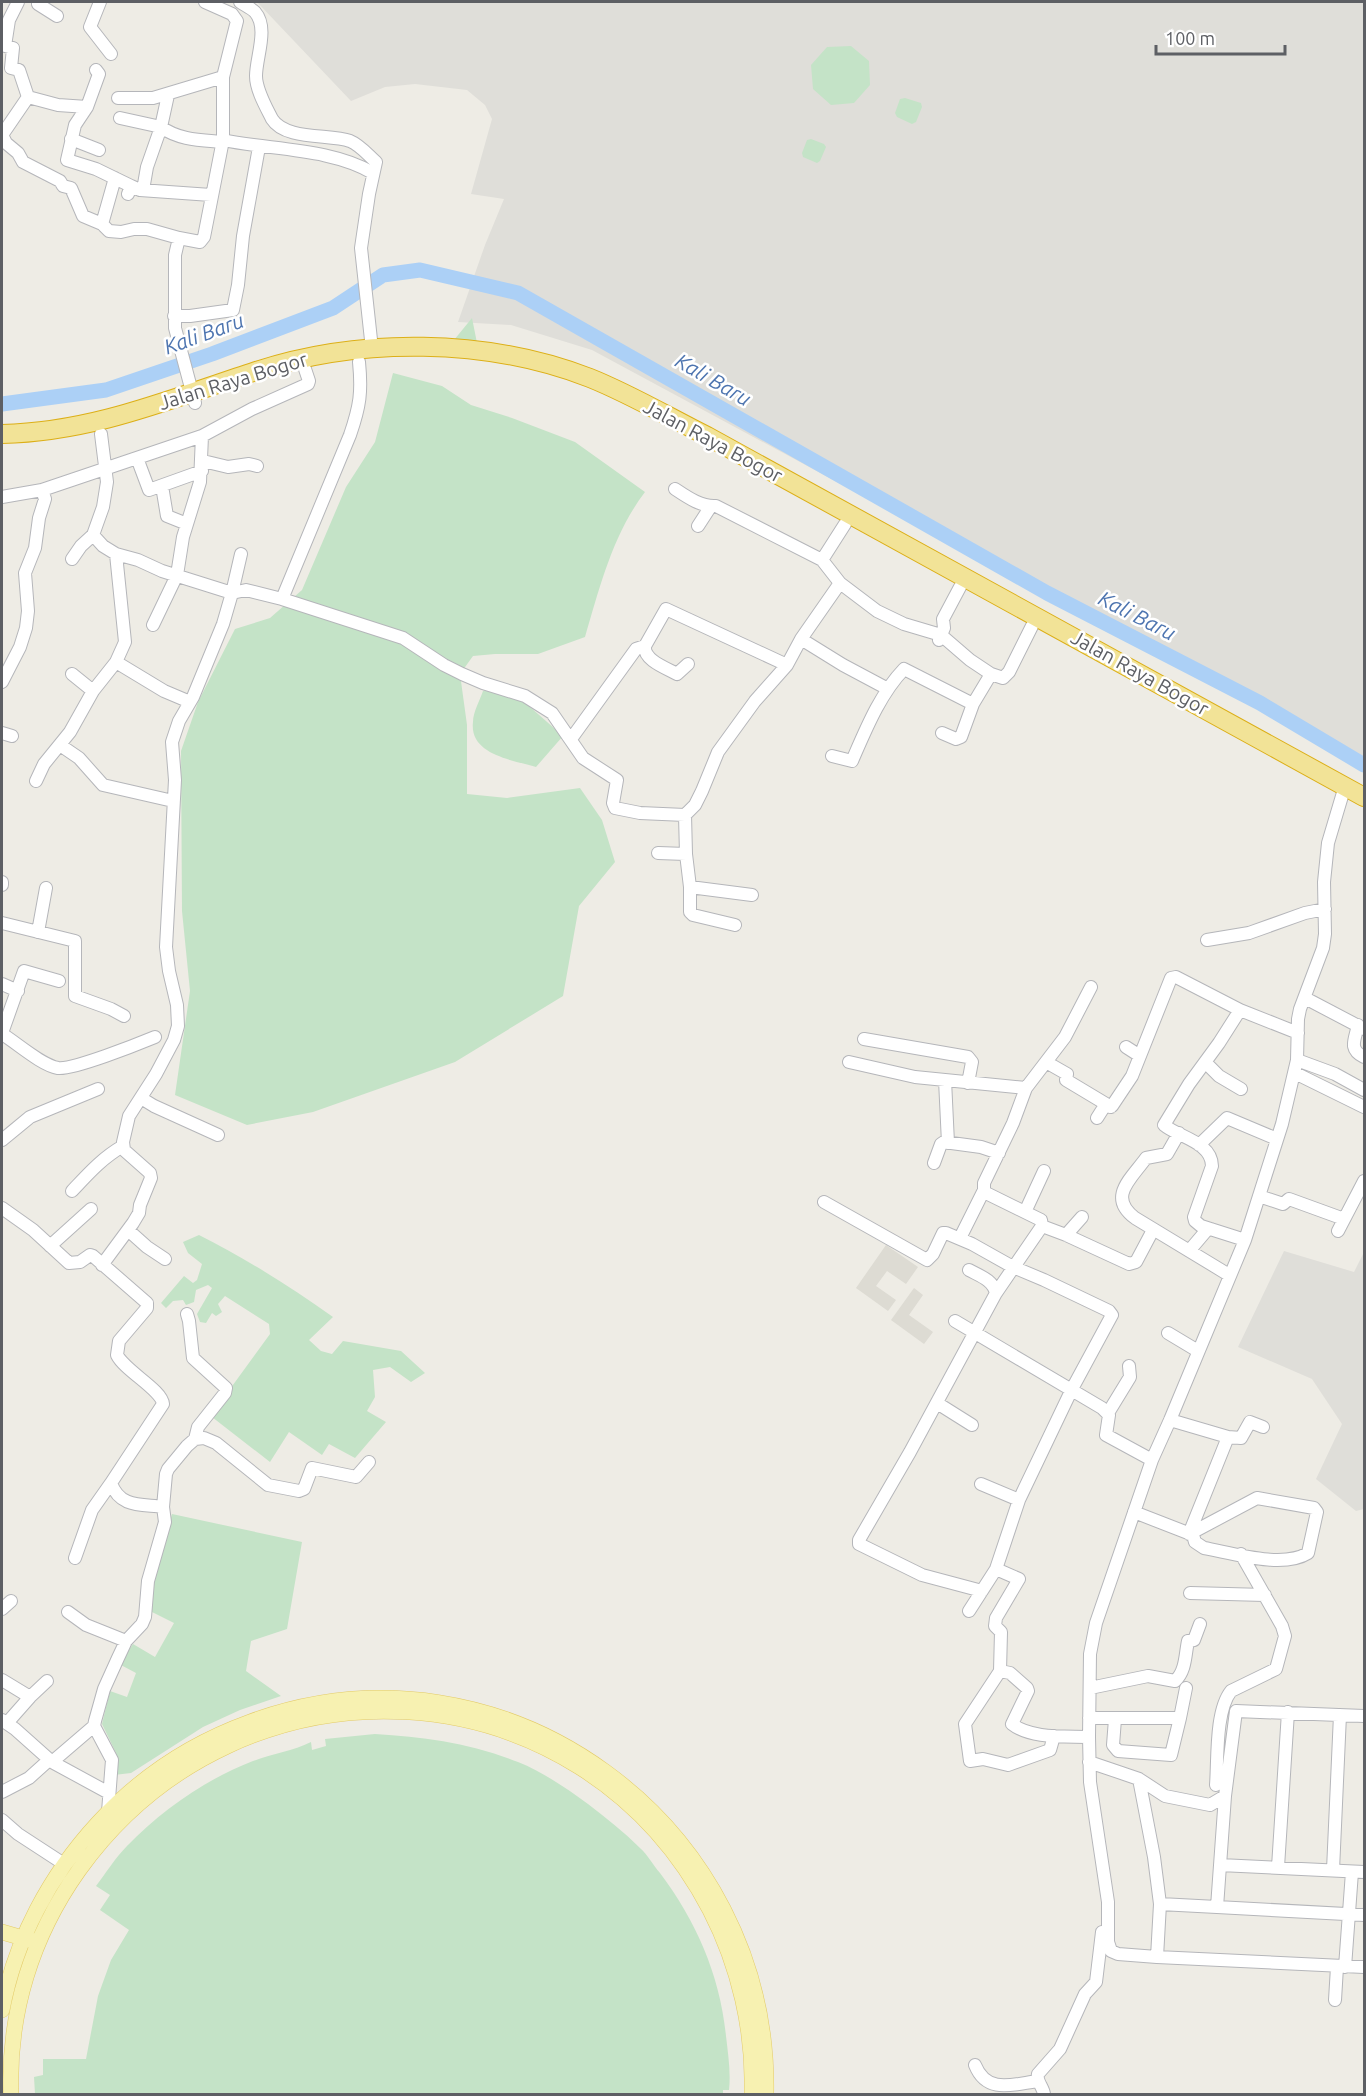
<svg xmlns="http://www.w3.org/2000/svg" width="1366" height="2096" viewBox="0 0 1366 2096" font-family="Ubuntu,sans-serif">
<rect width="100%" height="100%" fill="#eeece5"/>
<path fill="#dfded9" d="M257,2H1364V766L592,350L511,325L458,322L485,245L504,199L471,194L492,119L485,105L467,90L415,84L385,87L351,101Z
M1284,1251L1354,1272L1364,1252V1509L1356,1511L1316,1479L1342,1424L1312,1379L1238,1347Z"/>
<path fill="#dddbd3" d="M886,1245L918,1267L906,1284L887,1271L876,1286L896,1300L888,1311L856,1288Z
M914,1288L923,1295L909,1315L933,1332L924,1344L891,1320Z"/>
<path fill="#c4e3c7" d="M851,46L869,61L870,85L854,103L831,105L813,89L811,65L827,47Z
M905,98L921,103L922,107L916,122L912,124L897,117L895,113L900,99Z
M811,139L824,144L826,147L820,161L817,163L803,157L802,153L807,140Z
M472,318L477,343L454,340Z
M393,373L442,386L471,405L512,418L575,442L645,492C613,534 600,586 585,637L538,654H495L473,656L460,674L467,725V794L507,798L580,788L602,820L615,862L579,906L563,996L455,1062L313,1112L247,1125L175,1095L190,991L182,911L181,751L198,702L235,629L270,618L302,590L346,487L375,442Z
M483,691L513,692L563,736L536,767C513,760 469,755 473,722C473,712 480,700 483,691Z
M199,1235C246,1259 290,1286 333,1317L309,1340L321,1351L332,1354L343,1341L401,1351L425,1373L411,1382L390,1367L373,1370L375,1397L367,1411L386,1422L355,1458L329,1444L322,1455L289,1432L270,1462L212,1417L214,1411L270,1334L269,1324L225,1296L218,1304L222,1312L216,1316L212,1313L206,1323L200,1322L197,1314L212,1288L208,1285L196,1290L194,1302L186,1305L183,1300L173,1301L166,1308L161,1303L184,1276L193,1283L197,1280L202,1264L188,1253L183,1242Z
M172,1514L302,1542L287,1629L251,1641L246,1671L281,1696L240,1710L203,1727L131,1773L114,1775L116,1753L102,1724L110,1691L127,1697L136,1673L119,1664L133,1644L155,1657L174,1623L152,1612L153,1579Z
M375,1734C424,1737 471,1743 518,1762C543,1772 566,1788 588,1804C606,1818 624,1832 640,1848C648,1855 653,1865 660,1873C696,1921 720,1975 726,2036C728,2054 731,2072 729,2090H723V2094H35L34,2077L43,2075V2059H86L98,1996L111,1960L129,1930L100,1910L110,1895L96,1886C106,1873 115,1858 127,1846C162,1810 206,1779 253,1761C272,1754 293,1751 311,1742L312,1750L326,1746L325,1739Z"/>
<g fill="none" stroke-linecap="round" stroke-linejoin="round">
<path stroke="#acd0f6" stroke-width="15" d="M2,404L106,390L212,354L333,308L383,275L420,270L518,293L1047,593L1260,703L1364,765"/>
<g stroke="#b5b6ba" stroke-width="14">
<path id="minor" d="M18,2L9,20L5,46L13,48L11,68L19,70L28,97L2,135L6,143L18,153L23,162L60,181L63,186L71,188L83,216L102,224L109,231L121,232L134,229H147L179,238
M39,2L38,4L57,16
M100,2L90,27L111,54
M240,2C244,5 251,8 255,12C269,28 256,57 256,76C256,90 266,107 272,119C285,140 329,134 350,141C360,145 368,155 376,162L369,194L361,248L372,349
M96,70L99,74L87,107L75,125L67,160L96,169L131,186
M28,97L58,105L87,107
M118,98H153L223,77
M120,118L161,127L168,95
M71,139L99,150
M223,140C270,150 331,148 373,173
M143,190L147,167L161,127C179,140 200,140 222,142
M128,194L131,186L140,190L211,195
M102,224L115,178
M174,316H190L233,310L238,285L243,236L259,147
M195,403L175,328V255L179,238L200,242L204,237L223,140V77L237,21L232,14L205,2
M137,458L149,490L202,471
M203,461L228,467L249,464L257,466
M162,486L167,516L187,524
M675,489C687,497 701,507 716,506L822,560
M42,490L202,436L252,409L308,384L309,381L305,369
M2,497L42,490L45,499L39,518L35,548L25,573L28,611L26,628L20,647L2,682
M698,526L711,506
M93,535L103,546L116,554L138,560L162,571L232,593L241,554
M72,559L81,546L93,535L103,507L107,482L101,434
M840,583L877,611L904,624L941,635L970,660L991,674L1003,678L1009,672L1032,626
M282,599L403,638L444,665L462,674L483,683L525,696L552,713L583,758L617,780L613,803L615,808L640,813L685,815L695,805L702,791L718,752L755,701L787,665L801,639L840,583L822,560L845,524
M153,625L177,575L183,537L200,482L202,436
M801,639L843,665L888,689
M939,640L944,628L943,619L960,587
M116,662L164,691L190,702
M688,664L677,674C666,668 643,660 645,646L666,609L787,665
M72,674L93,691L116,662L125,642L116,554
M2,733L12,736
M942,733L956,739L961,737L973,704L991,674
M571,739L636,649L645,646
M60,745L79,758L103,785L173,801
M832,756L852,761C866,729 880,694 904,669L973,704
M36,781L44,764L70,732L93,691
M1345,786L1328,843L1324,882L1325,934L1323,948L1300,1009L1298,1019L1297,1060L1282,1124L1245,1240L1170,1420L1152,1460L1096,1623L1090,1654L1089,1737L1090,1782L1108,1902V1942L1111,1951L1118,1954L1157,1957L1364,1967
M685,815L686,854L690,887V912L693,915L735,925
M658,853L686,854
M2,885V882
M690,887L752,895
M2,923L75,941V996L111,1009L124,1016
M38,932L46,888
M1207,940L1249,933L1305,913L1325,909
M2,984L18,991
M1305,998L1364,1029
M1358,1025C1355,1040 1348,1049 1364,1057
M2,1033L24,971L59,981
M2,1034C17,1043 41,1065 58,1068C73,1070 138,1044 155,1037
M864,1039L968,1057L972,1062L968,1083
M1126,1047L1140,1056
M1297,1060L1335,1074L1364,1090
M849,1062L915,1077L1026,1088
M1046,1062L1067,1074L1066,1080L1111,1107
M1205,1062L1219,1076L1241,1089
M1295,1073L1364,1107
M945,1080L948,1143
M141,1098L154,1106L218,1135
M1097,1118L1104,1107L1112,1106L1132,1076L1171,978L1176,977L1240,1010
M1179,1133L1167,1154L1146,1158C1131,1179 1107,1197 1135,1218L1229,1275
M2,1140L30,1117L98,1089
M1199,1145L1227,1118L1277,1139
M934,1163L941,1144L944,1142L981,1147L999,1153
M72,1191C88,1174 102,1158 123,1146
M1259,1196L1283,1204L1289,1199L1344,1219
M824,1202L927,1260L933,1254L943,1233H946L972,1244L1013,1267L1044,1280L1109,1311L1112,1315L1072,1389L1019,1500L996,1569L969,1611
M2,1208L33,1230L69,1263L80,1262L90,1255L93,1256L147,1303V1308L119,1341L117,1355C125,1371 162,1390 163,1404L111,1483C120,1508 141,1504 163,1507
M1025,1212L1044,1171
M1042,1226L1041,1220L986,1193L984,1190V1183L1013,1123L1026,1088L1065,1037L1091,987
M1042,1226L1066,1235L1129,1264L1136,1262L1153,1230
M128,1230L147,1247L165,1259
M1338,1231L1364,1181
M1066,1235L1082,1217
M960,1238L984,1190
M1245,1240L1201,1226L1195,1221L1194,1217L1212,1166C1212,1142 1178,1137 1164,1125L1189,1084L1219,1043L1240,1010L1298,1033
M50,1246L91,1209
M1189,1251L1206,1231L1211,1229
M102,1265L133,1223L139,1213L140,1205L151,1178L150,1173L124,1150L123,1142L129,1116L156,1074L174,1040L178,1026L177,1005L169,971L166,947L175,780L172,742L179,721L193,697L223,624L232,593L246,590L282,599L350,435C360,406 362,392 359,362
M969,1270C980,1276 993,1280 996,1293
M187,1314L189,1321L193,1358L226,1388L225,1393L198,1427L195,1439
M955,1321L1102,1408L1109,1415L1106,1435L1152,1460
M1168,1333L1198,1351
M937,1403L972,1425
M1108,1413L1130,1377L1129,1366
M1170,1420L1228,1437L1241,1438L1250,1422L1263,1427
M981,1484L1019,1500
M1134,1512L1193,1535L1195,1542L1204,1548C1232,1553 1283,1569 1308,1553L1317,1512L1314,1508L1257,1498L1195,1531L1193,1535
M1189,1534L1228,1437
M75,1558L92,1510L111,1483
M996,1569L1019,1579L996,1618L995,1626L1001,1632L1000,1671L1010,1673L1027,1688L1028,1691L1012,1724C1031,1739 1065,1736 1089,1737
M982,1591L922,1575L859,1544V1540L910,1452L996,1293L1042,1226
M1190,1593L1265,1595
M2,1609L11,1601
M68,1612L86,1625L126,1641
M1000,1671L965,1724L970,1761L983,1759L1008,1765L1050,1750L1054,1736
M2,1680L30,1697
M1090,1688L1148,1676L1175,1681C1186,1671 1185,1655 1188,1641L1194,1640L1200,1624
M1089,1718H1180L1171,1755L1118,1751L1113,1745L1115,1719
M1180,1718L1186,1688
M2,1720L15,1729L52,1762L94,1726
M7,1723L30,1697L47,1681
M52,1762L109,1793
M1089,1762L1139,1779L1165,1796L1210,1805L1225,1796
M1139,1779L1154,1857L1160,1904L1157,1957
M1216,1785C1218,1760 1215,1711 1231,1691L1276,1669L1285,1636L1282,1626L1241,1554
M2,1792L29,1778L49,1760
M108,1812L112,1760L94,1726L95,1721L104,1689L118,1658L126,1641L142,1624L145,1617L148,1581L165,1522L163,1507L166,1474L168,1469L187,1446L195,1439L204,1438L216,1443L268,1485L299,1491L304,1489L312,1468L356,1477L369,1462
M2,1820L18,1834L64,1864
M1220,1865L1364,1872
M1278,1867L1288,1712
M1333,1870L1340,1715
M1160,1904L1217,1907L1225,1796L1236,1711L1364,1716
M1217,1907L1364,1915
M1345,1967L1352,1872
M1335,2000L1337,1967
M975,2065C987,2095 1014,2084 1038,2081
M1044,2094C1043,2087 1036,2081 1038,2074L1060,2049L1085,1994L1096,1982L1102,1932"/>
</g>
<g stroke="#e3cb68" stroke-width="16">
<path id="major" d="M2,1932L33,1941
M2,2010C15,1940 50,1875 98,1823C140,1777 192,1743 250,1722C505,1628 771,1825 766,2094
M11,2094C8,2013 32,1936 79,1870C241,1644 580,1661 710,1910C739,1966 754,2031 752,2094"/>
</g>
<g stroke="#dcaf17" stroke-width="20">
<path id="highway" d="M2,434C93,432 170,399 256,371C360,337 487,338 590,378C630,394 669,417 707,436L1364,797"/>
</g>
<use href="#minor" stroke="#fff" stroke-width="12"/>
<use href="#major" stroke="#f7f1b1" stroke-width="15"/>
<use href="#highway" stroke="#f2e397" stroke-width="18"/>
</g>
<g text-anchor="middle" stroke-width="5" stroke-linejoin="round" paint-order="stroke">
<g font-size="20" fill="#5d5f64" stroke="#fff">
<text transform="translate(233 381) rotate(-17)" y="7">Jalan Raya Bogor</text>
<text transform="translate(713 441) rotate(28)" y="7">Jalan Raya Bogor</text>
<text transform="translate(1140 673) rotate(29)" y="7">Jalan Raya Bogor</text>
</g>
<g font-size="21" font-style="italic" fill="#4e75b0" stroke="#fff">
<text transform="translate(204 334) rotate(-20)" y="7">Kali Baru</text>
<text transform="translate(713 380) rotate(30)" y="7">Kali Baru</text>
<text transform="translate(1137 616) rotate(27)" y="7">Kali Baru</text>
</g>
</g>
<rect width="1366" height="2096" fill="none" stroke="#5d5f64" stroke-width="6"/>
<path d="M1156 45v9h129v-9" fill="none" stroke="#5d5f64" stroke-width="3"/>
<text x="1165" y="45" font-size="18" fill="#5d5f64" stroke="#ffffff" stroke-width="4.5" paint-order="stroke">100 m</text>
</svg>
